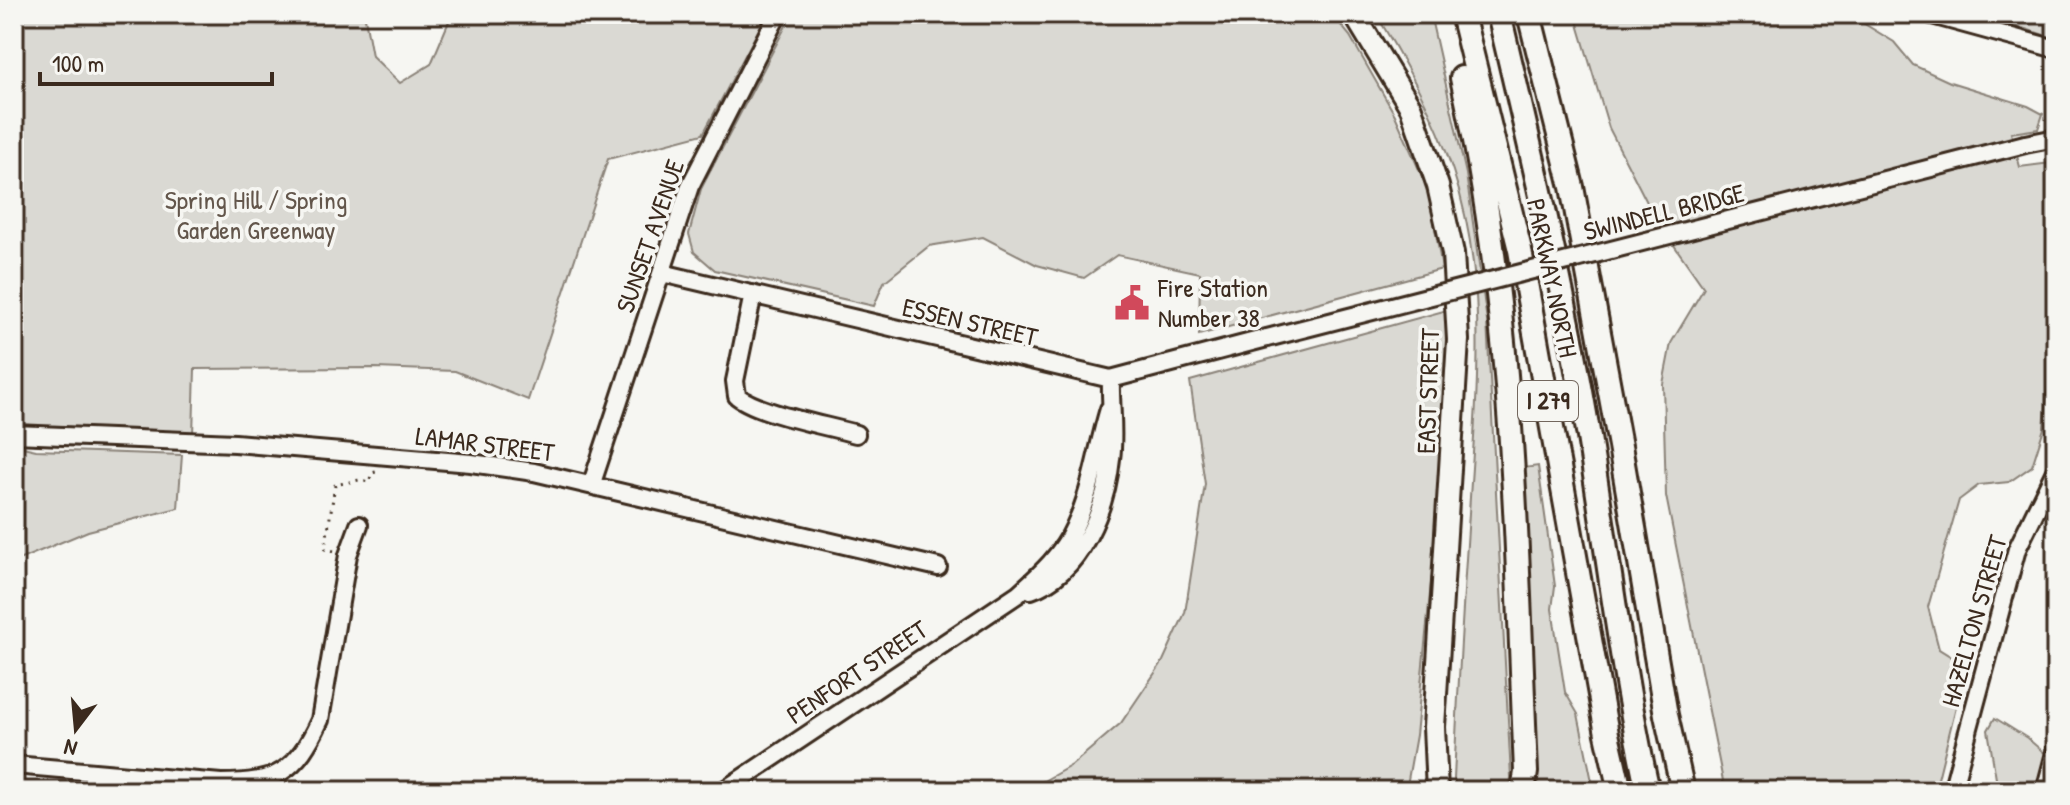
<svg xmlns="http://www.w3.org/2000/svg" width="2070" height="805" viewBox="0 0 2070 805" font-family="'Patrick Hand',sans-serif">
<rect width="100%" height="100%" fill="#f6f6f2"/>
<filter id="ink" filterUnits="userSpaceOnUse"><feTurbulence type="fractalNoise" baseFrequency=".0125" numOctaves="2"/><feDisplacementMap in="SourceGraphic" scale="16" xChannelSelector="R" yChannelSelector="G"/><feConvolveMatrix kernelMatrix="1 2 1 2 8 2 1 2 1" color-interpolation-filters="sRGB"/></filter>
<g filter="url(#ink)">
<path fill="#dad9d3" stroke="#8a8278" stroke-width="2" d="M14,14H366L365,18L372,56L400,83L431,64L452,14H767L703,134L608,159L528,400L455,371L376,368L195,369L193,435L76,430L24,426L14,421Z
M792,14H1332L1350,36L1395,115L1429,192L1442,269L1199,335L1200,273L1117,255L1084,278L1037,265L983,237L929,246L884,282L874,306L715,270L694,252L689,234L701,189Z
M1376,14H1430L1466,174L1487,321L1511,777L1510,791H1458L1454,779C1458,690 1463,602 1469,513C1476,399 1490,282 1453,171C1435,116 1406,64 1376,14Z
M1575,14H1848L1894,42L1913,65L1950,82L2028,106L2043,114L2038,129L2011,133L2020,167L2051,163L2056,165V300L2044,428L2032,466L2009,482L1979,485L1959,500L1928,607L1939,649L1966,666L1935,791H1725L1666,496L1663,384L1671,343L1704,288L1655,218L1609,128Z
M1980,14H2056V39Z
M1447,310L1444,452L1416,735L1406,791H1026L1072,765L1121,723L1163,661L1185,613L1205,484L1190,381Z
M14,445L36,450L182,455L178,508L88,531L14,562Z
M1538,466L1555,586L1552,609L1565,692L1578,714L1594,791H1537L1523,468Z
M1995,718L2027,738L2048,756L2056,754V791H1998L1988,730Z"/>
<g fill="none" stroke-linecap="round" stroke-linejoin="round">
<g stroke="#3b2a1e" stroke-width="22">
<path id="minor" d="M1928,14L2056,49
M2025,144L2056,138
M662,273L1111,379L1267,338
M753,294L735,381L737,396C760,414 825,425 856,434
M14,434L235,443L471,463L534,472L938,567
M592,483L690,186L778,14
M1031,590C1081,573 1106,508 1111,459C1115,432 1110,405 1111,379
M14,765L221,783C277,783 296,772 320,720L348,555L359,525
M723,791L1018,594C1039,575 1062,555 1074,528C1092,491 1097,448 1109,409
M1952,791L2017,549L2056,469
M2045,791L2056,749"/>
</g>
<g stroke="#3b2a1e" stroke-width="26">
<path id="major" d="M1354,14L1411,108L1438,186L1453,253L1458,340L1434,727L1437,791"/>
</g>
<g stroke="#3b2a1e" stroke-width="28">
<path id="highway" d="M1462,14L1520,250L1607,734L1620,791
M1499,14C1532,154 1565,295 1589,437C1608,555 1622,674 1648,791
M1529,14L1572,187L1620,446L1666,715L1683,791
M1462,78C1514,305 1516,540 1526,772L1523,791"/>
</g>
<path stroke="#3b2a1e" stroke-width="3" stroke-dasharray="2 6" stroke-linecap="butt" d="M334,551L325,549L335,485L359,480L369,482L372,473L376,472"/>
<use href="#minor" stroke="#f6f6f2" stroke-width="16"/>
<use href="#major" stroke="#f6f6f2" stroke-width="20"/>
<use href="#highway" stroke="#f6f6f2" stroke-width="22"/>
<g stroke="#3b2a1e" stroke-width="22" stroke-linecap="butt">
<path id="minor-bridge" d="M1267,338L2025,144"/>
</g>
<use href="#minor-bridge" stroke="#f6f6f2" stroke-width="16"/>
</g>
</g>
<defs>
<g id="civic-bare" transform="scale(2.76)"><path d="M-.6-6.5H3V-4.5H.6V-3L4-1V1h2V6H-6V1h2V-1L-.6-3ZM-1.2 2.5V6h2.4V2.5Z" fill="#d1495b" stroke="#f6f6f2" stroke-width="2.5" paint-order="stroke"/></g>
</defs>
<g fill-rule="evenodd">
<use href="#civic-bare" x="1132" y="303"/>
</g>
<g text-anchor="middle" stroke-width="7" stroke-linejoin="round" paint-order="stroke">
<rect fill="#f6f6f2" stroke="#73675e" stroke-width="2" x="1518" y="381" width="60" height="40" rx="6"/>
<g font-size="24" font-weight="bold" fill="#3b2a1e">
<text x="1548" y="409">I 279</text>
</g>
<g font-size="26" fill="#63564b" stroke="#f6f6f2">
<text x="256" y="209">Spring Hill / Spring<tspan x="256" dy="30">Garden Greenway</tspan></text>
</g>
<g font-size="26" fill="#3b2a1e" stroke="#f6f6f2">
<text transform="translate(1664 212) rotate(-14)" y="9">SWINDELL BRIDGE</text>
<text transform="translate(650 236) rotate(-71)" y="9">SUNSET AVENUE</text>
<text transform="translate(1552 278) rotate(78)" y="9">PARKWAY NORTH</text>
<text transform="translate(970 322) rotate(13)" y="9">ESSEN STREET</text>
<text transform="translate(1428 391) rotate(-88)" y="9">EAST STREET</text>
<text transform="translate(485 444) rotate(7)" y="9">LAMAR STREET</text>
<text transform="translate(1974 621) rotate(-74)" y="9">HAZELTON STREET</text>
<text transform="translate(857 672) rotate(-34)" y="9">PENFORT STREET</text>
</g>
<g font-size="26" fill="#3b2a1e" stroke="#f6f6f2" text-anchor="start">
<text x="1158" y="297">Fire Station<tspan x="1158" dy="30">Number 38</tspan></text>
</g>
</g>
<rect width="2070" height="805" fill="none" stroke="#f6f6f2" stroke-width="48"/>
<rect x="24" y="24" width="2022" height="757" fill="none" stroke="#3b2a1e" stroke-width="3" filter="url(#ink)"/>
<g transform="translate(76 729) rotate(196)" stroke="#f6f6f2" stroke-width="6" paint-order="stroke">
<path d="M0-6L14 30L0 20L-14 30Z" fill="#3b2a1e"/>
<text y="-12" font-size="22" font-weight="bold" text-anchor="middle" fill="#3b2a1e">N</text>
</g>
<path d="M40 72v12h232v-12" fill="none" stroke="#3b2a1e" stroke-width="4"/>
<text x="52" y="72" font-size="24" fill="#3b2a1e" stroke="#f6f6f2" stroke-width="6" paint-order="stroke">100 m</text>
</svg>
